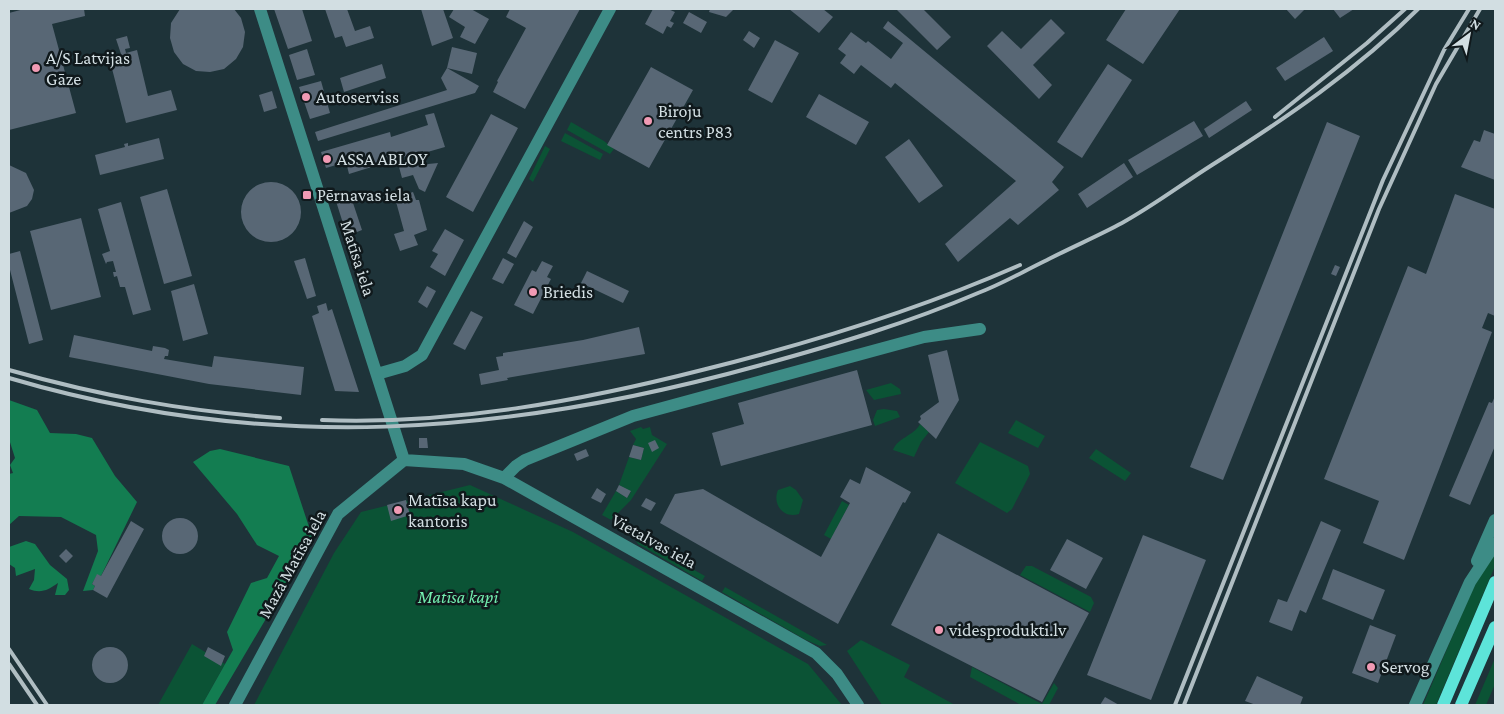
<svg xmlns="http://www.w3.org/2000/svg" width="1504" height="714" viewBox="0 0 1504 714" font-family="'Crimson Pro',serif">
<rect width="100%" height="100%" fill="#1e3339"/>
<path fill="#0b5335" d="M571,122L604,141L614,149L610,154L567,130Z
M565,133L603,154L600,160L561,141Z
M545,146L550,149L533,182L529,179Z
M891,383L900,389L901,394L874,400L866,390Z
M884,409L897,411L900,417L875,426L873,420L877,410Z
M1016,420L1045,436L1038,448L1008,433Z
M920,424L929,432L921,442L914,457L893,450C898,437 914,436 920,424Z
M641,427L643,429L650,427L652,435L667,444L631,500L611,520L602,515L616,491L627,498L631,492L619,485L629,457L641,460L644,448L633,445L636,439L630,431Z
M980,442L1028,466L1030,474L1012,509L1007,513L955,483Z
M1096,449L1131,473L1125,481L1089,458Z
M470,485L573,532L808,664L842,705H254L334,553L361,512Z
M790,486L796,490L803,500L799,514C783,519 772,504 778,490Z
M842,501L849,505L831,539L824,535Z
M633,536L705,576L702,581L638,544Z
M1495,550V566L1436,705H1423L1476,581Z
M1026,566H1032L1091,597L1094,603L1090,612L1020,575Z
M725,587L827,645L820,646L806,640L722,592Z
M861,640L910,665L904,677L955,705H882L847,651Z
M192,644L225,664L202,705H158Z
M1495,658V684L1486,705H1475Z
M972,667L1042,704L1054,683L1058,688L1049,705H1021L970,677Z"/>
<path fill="#137d51" d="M9,400L37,410L50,433L76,434L92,438L115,476L137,502L101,576L97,575L92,584L95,586L93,590L83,591L98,551L96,535L61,517L19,516L9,525V474L13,473L10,465L15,458L9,439Z
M220,449L289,466L313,539L215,705H202L233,650L227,632L251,583L267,578L279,556L257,545L237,514L193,462L210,451Z
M26,541L35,544L50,565L67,579L69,590L65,595H55L58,583C48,590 41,594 29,589L34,580L35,569L16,576L15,568L9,564V547Z"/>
<path fill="#586775" d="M24,9H84L85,16L52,24L76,113L9,130V13Z
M180,9H234L241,18L245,32L243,47L236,59L224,69L210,72L196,71L183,64L174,52L170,38L171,23Z
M274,9H302L312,41L288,49Z
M325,9H347L355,31L370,26L374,38L346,47L342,36L335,38Z
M421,9H443L453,38L432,46Z
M454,9H471L489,19L475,44L460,37L465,27L449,17Z
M510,9H580L525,109L493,92L498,82L497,81L526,28L506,17Z
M653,9H668L675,12L670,21L674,23L671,28L667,26L663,34L645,24Z
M710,9H734L726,17L709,12Z
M789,9H823L833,17L819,33Z
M896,9H923L951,37L937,50Z
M1126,9H1180L1143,64L1106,40Z
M1286,9H1305L1295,19Z
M1333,9H1354L1340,18Z
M689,12L707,22L701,33L683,23Z
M1051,19L1065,33L1033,65L1052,85L1039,99L987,46L1002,31L1021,49Z
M888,21L1064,167L1052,182L1059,190L1018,225L1010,218L958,262L945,244L1016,181L895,83L891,88L861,65L854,74L840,63L846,55L838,49L851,32L866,43L868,41L891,59L903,43L883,28Z
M749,31L760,38L754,48L743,40Z
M127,36L130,48L125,49L126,53L137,50L148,96L171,90L177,110L126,123L109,57L121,54L116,39Z
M1324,37L1333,51L1285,81L1276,68Z
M775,40L799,53L772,103L748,90Z
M452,47L477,53L472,74L447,68L479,86L475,93L318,141L315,132L447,90L441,78L447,68Z
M307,49L315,75L297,80L289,55Z
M382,64L386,78L344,92L340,78Z
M1108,64L1132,80L1082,158L1057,142Z
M651,67L693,90L649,168L607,145Z
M321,81L330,113L310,119L299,87Z
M272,91L277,108L264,112L259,95Z
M819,94L869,122L856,145L806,117Z
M1246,101L1252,110L1209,138L1204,129Z
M434,113L445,147L424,153L423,151L349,174L346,162L326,168L321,152L390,132L391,137L428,125L425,115Z
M491,114L518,128L473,212L446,197Z
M1194,121L1203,136L1137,175L1128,160Z
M1327,122L1360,136L1223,480L1190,467Z
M1484,130L1495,134V180L1461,167L1474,140L1480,142Z
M159,138L164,159L100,175L95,155L125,147L124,144L128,143V146Z
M909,139L943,186L919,203L885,157Z
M438,163L425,192L419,189L413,175L402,178L399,167Z
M1124,163L1133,177L1087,208L1078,194Z
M9,165L26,173L34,190L32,199L27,206L9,213Z
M241 212a30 30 0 1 1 60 0a30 30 0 1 1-60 0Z
M167,189L192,276L164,284L140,197Z
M413,192L416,200H419L427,230L414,235L418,245L400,251L394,234L404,231L395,198Z
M350,194L362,230L347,236L335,198Z
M1455,194L1495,209V316L1488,313L1482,328L1492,332L1404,560L1363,543L1379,501L1324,479L1408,266L1426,274Z
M121,202L151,310L133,315L125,287H120L117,276L114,277L113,272H116L113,261L107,262L106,264L102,254L110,251L98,209Z
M81,218L101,297L51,310L30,231Z
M524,221L533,227L516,258L507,253Z
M445,229L464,240L445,276L430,267L438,254L432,251Z
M20,251L43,340L29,344L9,266V254Z
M305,258L316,296L307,299L294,261Z
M503,258L514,264L503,284L492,279Z
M542,261L553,266L547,277L551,279L533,314L514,305L532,270L536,272Z
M1335,265L1340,267L1336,276L1331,274Z
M587,271L629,291L623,303L581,283Z
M194,284L208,334L183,341L171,291Z
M427,286L436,291L427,308L418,302Z
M326,303L328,311L332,309L359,392L335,391L312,316L319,313L317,306Z
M471,311L483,317L465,350L453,344Z
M639,327L645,354L507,378L508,380L481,385L479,374L499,370L496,357L503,356V353L583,340Z
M74,335L152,351L153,346L165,348L169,350L168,356H165L164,359L212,367L214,356L304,367L301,395L209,384L69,357Z
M947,350L959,400L936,439L918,422L921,419L920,416L939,402L928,355Z
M857,370L872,425L721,466L712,433L744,424L738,403Z
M1495,396V446L1470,505L1449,496L1489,402L1492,403Z
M419,438H427L428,448H419Z
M655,440L659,448L652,452L648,443Z
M633,445L644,448L641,460L629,457Z
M586,449L589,456L577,461L574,454Z
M866,467L911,492L905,503L903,502L838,624L660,523L675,494L703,489L821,557L850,503L840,497L850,479L860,484Z
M619,485L631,491L627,498L616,491Z
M597,488L606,494L601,503L591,498Z
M646,498L656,503L651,511L641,506Z
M406,500L410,515L391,521L387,505Z
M162 536a18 18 0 1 1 36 0a18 18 0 1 1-36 0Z
M131,521L144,529L107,598L93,590L95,586L92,584L97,574L101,576Z
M1321,521L1341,530L1306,613L1300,610L1292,631L1269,622L1278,599L1287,602Z
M938,533L1089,613L1042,702L891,625Z
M1143,535L1206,560L1151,700L1087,675Z
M1067,539L1103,558L1086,589L1050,570Z
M66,549L73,556L66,563L59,556Z
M1333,569L1385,590L1373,620L1322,599Z
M1370,625L1396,635L1378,683L1352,673Z
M208,647L225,656L221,666L204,656Z
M92 665a18 18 0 1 1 36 0a18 18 0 1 1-36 0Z
M1257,676L1303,697L1300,705H1256L1245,701Z
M1105,697L1119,705H1100Z"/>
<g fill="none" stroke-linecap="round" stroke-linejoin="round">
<path stroke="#3d8c86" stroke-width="12" d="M260,9L404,460
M377,374L405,366L422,355L610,9
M404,460L464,464L504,478L816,653L837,674L858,705
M504,478L516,466L525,460L633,416L924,337L980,329
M1477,561L1495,520
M235,705L338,514L404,460
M1415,705L1470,582L1495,544"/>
<path stroke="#5de4d9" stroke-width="12" d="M1443,705L1495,582
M1461,705L1495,627"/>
<path stroke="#afbdc2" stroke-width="4" d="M1275,117L1367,43L1405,9
M9,370C101,396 184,411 280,418
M9,378C267,454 504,436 761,365C834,345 908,323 978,293C1002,284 1024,271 1047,260C1072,247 1098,236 1122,223C1153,206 1182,184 1212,165C1285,119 1357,70 1418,9
M322,420C452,425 581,401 706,369C814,342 918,310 1020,265
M9,649L47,705
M9,664L37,705
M1175,705L1383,180L1444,50L1469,9
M1184,705L1379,209L1436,84L1480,9"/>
</g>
<g fill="#f19ab4" stroke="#10191c" stroke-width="2">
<circle cx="36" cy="68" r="5"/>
<circle cx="306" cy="97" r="5"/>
<circle cx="648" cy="121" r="5"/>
<circle cx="327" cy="159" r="5"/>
<rect x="302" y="190" width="10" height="10" rx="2.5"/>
<circle cx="533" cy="292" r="5"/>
<circle cx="398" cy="510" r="5"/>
<circle cx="939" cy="630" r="5"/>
<circle cx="1371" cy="667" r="5"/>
</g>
<g text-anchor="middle" stroke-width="5" stroke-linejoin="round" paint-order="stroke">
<g font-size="18" fill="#d2dee2" stroke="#10191c" text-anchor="start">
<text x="46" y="64">A/S Latvijas<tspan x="46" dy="21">Gāze</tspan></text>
<text x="316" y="103">Autoserviss</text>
<text x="658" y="117">Biroju<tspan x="658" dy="21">centrs P83</tspan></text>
<text x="337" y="165">ASSA ABLOY</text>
<text x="317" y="201">Pērnavas iela</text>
<text x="543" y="298">Briedis</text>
<text x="408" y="506">Matīsa kapu<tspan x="408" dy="21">kantoris</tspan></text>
<text x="949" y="636">videsprodukti.lv</text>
<text x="1381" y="673">Servog</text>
</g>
<g font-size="18" fill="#d2dee2" stroke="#10191c">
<text transform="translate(358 258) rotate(72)" y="6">Matīsa iela</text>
<text transform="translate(654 541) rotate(29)" y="6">Vietalvas iela</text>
<text transform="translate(292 564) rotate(-61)" y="6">Mazā Matīsa iela</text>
</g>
<g font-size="18" font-style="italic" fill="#73efb0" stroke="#10191c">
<text x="458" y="603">Matīsa kapi</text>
</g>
</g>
<rect width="1504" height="714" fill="none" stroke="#d2dee2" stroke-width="20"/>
<g transform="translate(1469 35) rotate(32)" stroke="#10191c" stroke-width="4" paint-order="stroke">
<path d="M0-4L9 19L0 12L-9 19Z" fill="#d2dee2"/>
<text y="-8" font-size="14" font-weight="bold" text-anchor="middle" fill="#d2dee2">N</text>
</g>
</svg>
